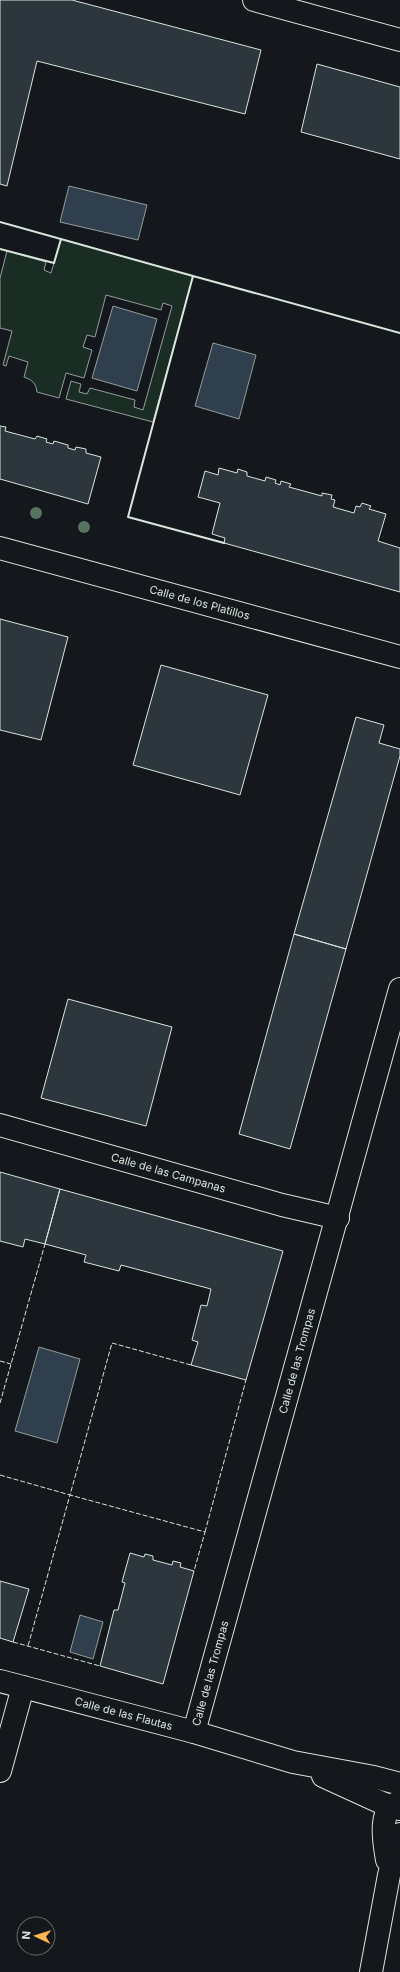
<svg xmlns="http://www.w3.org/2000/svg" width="400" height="1972" viewBox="0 0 400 1972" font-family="Inter,sans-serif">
<rect width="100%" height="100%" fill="#14181c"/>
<path fill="#1a2d24" stroke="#939e99" d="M61,239L193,276L153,422L66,399L71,381L81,384L79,392L87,394L90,388L135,400L134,407L143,410L172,306L163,303L161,310L106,295L95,337L87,335L83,347L92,350L84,378L66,373L59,398L37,392C36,383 32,380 24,377L28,362L9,356L6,366L3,365L12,331L0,328V278L7,251L46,262L44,270L51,273Z"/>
<path fill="#2f3f4d" stroke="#939e99" d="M69,186L147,205L138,240L60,222Z
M113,306L157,319L137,391L92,378Z
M213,343L256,355L239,419L195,406Z
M39,1347L80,1359L57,1443L15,1431Z
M80,1615L103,1622L93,1659L70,1652Z"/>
<path fill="#2c363c" stroke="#d8e6dc" d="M0,0H72L261,50L245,114L37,61L7,186L0,184Z
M317,64L400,87V159L301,132Z
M0,426L6,427L5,431L35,439L37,436L47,439L46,442L53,444L54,441L68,445V448L75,450L76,447L86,449V453L101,457L88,504L0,479Z
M219,468L237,473L238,469L247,472V476L265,481L266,477L276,480L275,483L280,485L281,481L291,484L289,487L322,496V493L332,495L331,499L335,500L333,507L354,513L356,506L360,507L362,503L371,506L369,509L386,514L378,541L400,548V592L224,543L225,538L212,534L220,503L198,497L205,471L218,475Z
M0,619L68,637L41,740L0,730Z
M161,665L268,695L240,795L133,765Z
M356,717L384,725L379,743L400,749V756L346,949L294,934Z
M294,934L346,949L290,1149L239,1134Z
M68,999L172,1027L146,1126L41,1098Z
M0,1172L60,1189L45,1244L25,1239L23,1247L0,1241Z
M60,1189L283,1251L246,1380L191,1365L198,1342L192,1340L201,1305L207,1306L211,1289L121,1265L119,1271L84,1262L86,1255L45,1244Z
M130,1553L144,1557L145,1554L153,1556V1560L172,1565L173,1561L181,1563L180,1567L194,1571L163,1684L100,1666L114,1610H118L125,1583L122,1582Z
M0,1581L29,1589L13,1642L0,1638Z"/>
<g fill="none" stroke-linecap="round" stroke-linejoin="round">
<g stroke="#d8e6dc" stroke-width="24">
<g id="street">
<path d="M254,0L400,40"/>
<path id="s1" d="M0,548L400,657"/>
<path id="s2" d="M0,1125L282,1205L338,1218"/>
<path id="s3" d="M0,1681L194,1732L293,1762L374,1777L400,1784"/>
<path id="s4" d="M194,1732L400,989"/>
<path d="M0,1771L23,1687"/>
<path d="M323,1776L382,1803L400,1809"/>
<path d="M387,1860C384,1842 377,1807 400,1802"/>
<path d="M371,1972L389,1875L400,1834"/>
</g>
</g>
<use href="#street" stroke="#14181c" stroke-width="22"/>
<path stroke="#d8e6dc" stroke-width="1" stroke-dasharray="5 2" stroke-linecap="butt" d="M0,1361L11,1364
M191,1365L112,1343L70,1495L205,1532L194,1571
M0,1403L45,1244
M0,1475L70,1495L28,1646
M205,1532L246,1380
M13,1642L100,1666"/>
<path stroke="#d8e6dc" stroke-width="2" d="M0,222L193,276L128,517L224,543
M0,249L54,263L61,239
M193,276L400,333"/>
</g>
<g fill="#55745f">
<circle cx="36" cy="513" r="6"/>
<circle cx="84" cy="527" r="6"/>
</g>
<g text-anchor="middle" stroke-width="3" stroke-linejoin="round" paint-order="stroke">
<g font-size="11" fill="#d8e6dc" stroke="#14181c">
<text dy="4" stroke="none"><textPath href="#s1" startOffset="207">Calle de los Platillos</textPath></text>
<text dy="4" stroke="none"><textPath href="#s2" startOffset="175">Calle de las Campanas</textPath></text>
<text dy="4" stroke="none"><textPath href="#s4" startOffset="385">Calle de las Trompas</textPath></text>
<text dy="4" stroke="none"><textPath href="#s4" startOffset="61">Calle de las Trompas</textPath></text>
<text dy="4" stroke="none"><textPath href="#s3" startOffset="128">Calle de las Flautas</textPath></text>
</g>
</g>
<g transform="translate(36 1936) rotate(274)"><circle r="19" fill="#14181c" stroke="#626a69"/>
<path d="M0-3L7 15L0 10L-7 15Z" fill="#ffb74d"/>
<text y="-6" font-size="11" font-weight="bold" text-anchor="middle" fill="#d8e6dc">N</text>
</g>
</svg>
